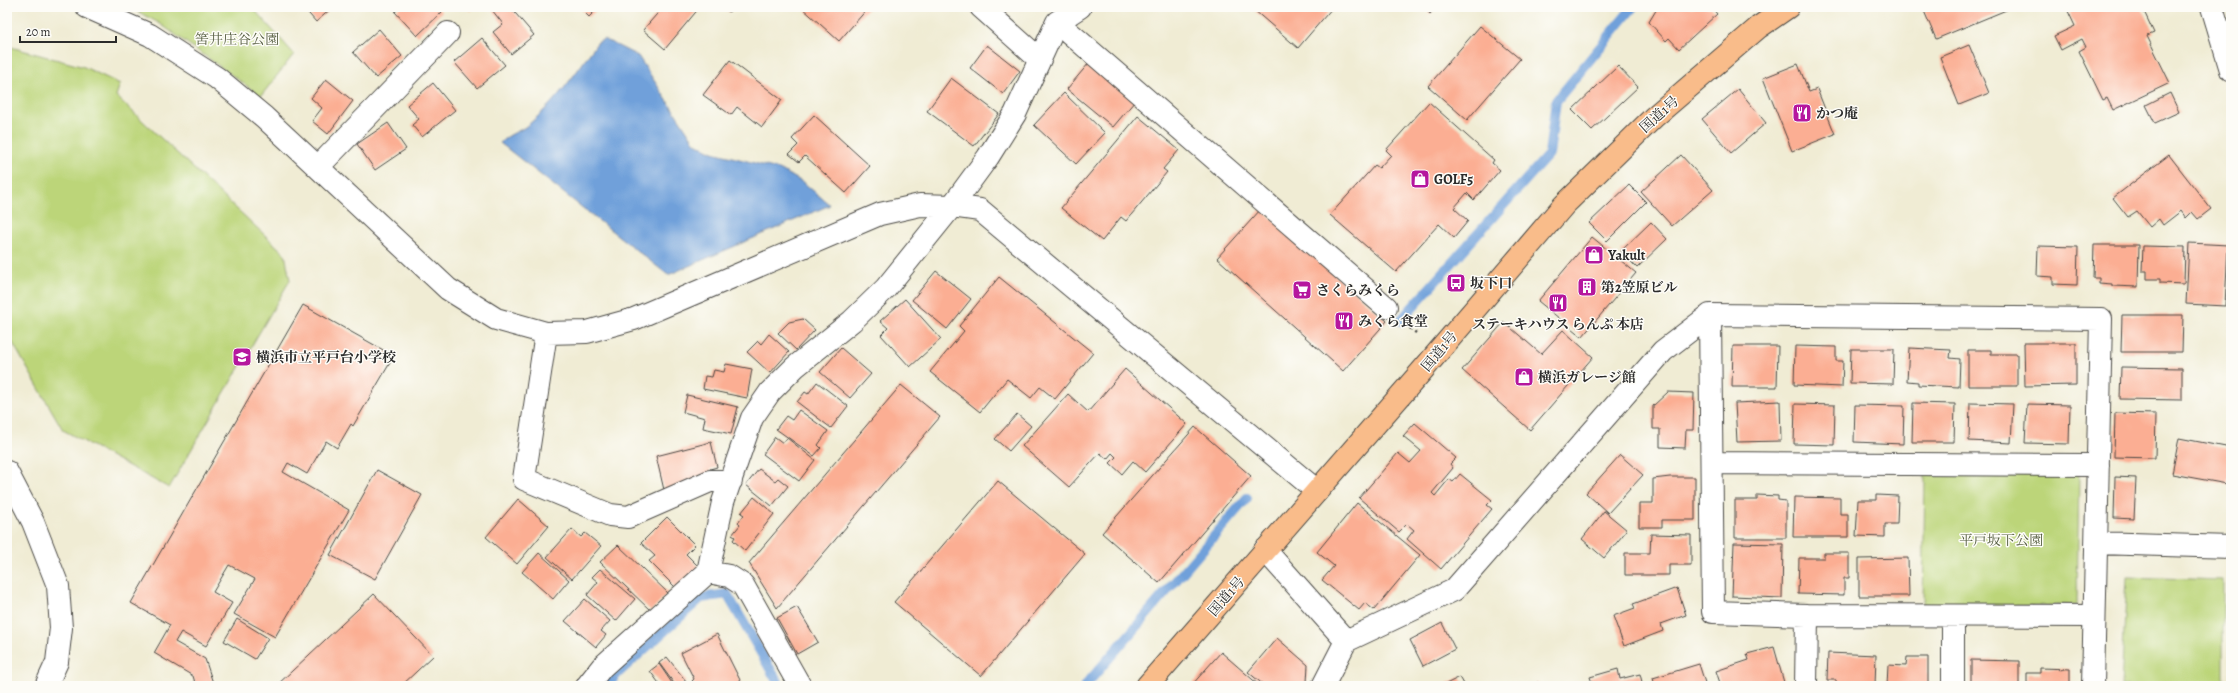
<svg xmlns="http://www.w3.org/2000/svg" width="2238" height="693" viewBox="0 0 2238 693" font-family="Alegreya,'Noto Serif JP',serif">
<rect width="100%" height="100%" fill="#fdfcf7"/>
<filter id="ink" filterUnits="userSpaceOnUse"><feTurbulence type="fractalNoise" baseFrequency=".025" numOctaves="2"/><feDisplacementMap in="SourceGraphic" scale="8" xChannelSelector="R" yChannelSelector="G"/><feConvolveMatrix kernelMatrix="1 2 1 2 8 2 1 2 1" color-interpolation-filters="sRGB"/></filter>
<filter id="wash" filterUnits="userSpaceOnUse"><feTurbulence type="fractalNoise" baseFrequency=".012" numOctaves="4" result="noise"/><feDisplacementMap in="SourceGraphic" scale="16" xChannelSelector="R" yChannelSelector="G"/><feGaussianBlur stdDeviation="0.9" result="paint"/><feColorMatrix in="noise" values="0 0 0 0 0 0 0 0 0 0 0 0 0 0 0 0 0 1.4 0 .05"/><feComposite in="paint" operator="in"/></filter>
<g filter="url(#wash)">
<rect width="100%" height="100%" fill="#f0ecd4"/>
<path fill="#bcd579" stroke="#748052" d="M129,7H252L294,54L261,96L159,23Z
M7,46L84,67L120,84L116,96L285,254L290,280L169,488L63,430L7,333Z
M2079,472L2077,605L1923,607L1925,474Z
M2127,577L2223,580V686H2121Z"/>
<path fill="#70a0da" stroke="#4e6682" d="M604,39L638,56L695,143L713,152L781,170L804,183L830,205L668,275L500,143C508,134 519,132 528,125C556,102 576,73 597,43Z"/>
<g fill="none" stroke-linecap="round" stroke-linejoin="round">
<path stroke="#70a0da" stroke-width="10" d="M1400,321L1549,154L1556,101L1633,7
M607,686L618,673L701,598L727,594L780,686
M1085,686L1247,498"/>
</g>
<g id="blocks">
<path fill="#fbae93" d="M303,7H333L316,22Z
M400,7H437L442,12L417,36L395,12Z
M466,7H474L470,11Z
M496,7H510L534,35L511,54L493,32L503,24L492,10Z
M579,7H599L589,17Z
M663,7H700L665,49L643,30Z
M723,7H734L729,12Z
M801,7H869L839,41Z
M1256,7H1333L1298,48L1254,10Z
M1423,7H1436L1430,14Z
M1658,7H1711L1717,14L1679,49L1669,38L1666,41L1649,22Z
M1926,7H2011V8L1936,39L1924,11L1927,10Z
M2066,7H2142L2154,33L2147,36L2170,83L2113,110L2107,98L2103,100L2079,51L2086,47L2082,39L2061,50L2054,36L2075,26Z
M1480,26L1520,59L1467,120L1428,86Z
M379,29L402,56L376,78L353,52Z
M482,38L505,65L477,88L454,62Z
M987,45L1020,71L1003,94L970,68Z
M1969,45L1989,93L1959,105L1940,57Z
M730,60L782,100L762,127L737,107L731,115L703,95Z
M1089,63L1135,101L1113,127L1067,89Z
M1798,64L1809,92L1817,89L1835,134L1792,151L1763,78Z
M1618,66L1638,87L1592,130L1572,110Z
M951,78L999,114L974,146L927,111Z
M326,79L353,101L328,134L312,121L322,108L311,98Z
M433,83L455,110L422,137L412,125L419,119L407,105Z
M1738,89L1766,123L1731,153L1702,119Z
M1064,93L1105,133L1076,164L1034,125Z
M2170,93L2179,112L2155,123L2146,105Z
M1429,102L1494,160L1492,163L1500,170L1474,200L1467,193L1454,208L1468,221L1454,238L1439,224L1396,272L1330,215L1375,165L1379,168L1391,155L1386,150Z
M814,115L870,166L846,193L805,156L799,162L789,154L798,145L792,139Z
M1138,116L1179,150L1163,169L1167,172L1126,221L1121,217L1102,241L1061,208Z
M388,123L406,149L375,170L357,144Z
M1681,155L1713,190L1672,226L1641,192Z
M2169,155L2211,209L2198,219L2192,212L2186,218L2181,211L2163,225L2159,219L2150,227L2137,211L2128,217L2113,198Z
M1629,185L1646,202L1607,241L1589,223Z
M1261,209L1387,321L1343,371L1217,258Z
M1651,222L1667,239L1637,268L1621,251Z
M1592,237L1636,273L1582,337L1538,301Z
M2189,243L2228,245L2225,306L2186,304Z
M2094,245H2139L2138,287L2112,286V284L2099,283V278H2093Z
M2038,246L2078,247L2077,285L2053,284V277L2037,276Z
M2143,246L2185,247L2184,284L2160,283V279H2147V271H2142Z
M936,271L971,299L947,329L912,300Z
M999,277L1093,353L1055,399L1040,387L1031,398L1007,379L980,412L930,372L964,331L959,326Z
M905,299L941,339L910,367L881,335L888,328L880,321Z
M303,305L394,356L353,426L351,424L337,448L326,441L307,474L288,463L283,472L349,510L275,637L234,614L255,579L229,565L213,592L232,603L206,646L181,632L175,642L205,659L214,686H196L193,676L154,653L170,625L131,603Z
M2122,315H2183L2182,352H2121Z
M803,319L815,330L796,350L778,333L789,322Z
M1504,322L1541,354L1563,330L1593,357L1530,430L1462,370Z
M769,334L789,352L770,373L747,352L758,341L761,344Z
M2024,343H2076V385L2025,386Z
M1733,346H1778L1777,387H1732Z
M1795,346L1836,347V361H1843L1842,387L1794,385Z
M841,348L871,374L850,398L820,372Z
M1909,348L1951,350L1950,358L1960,359L1959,387L1918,385V382L1907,381Z
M1851,349H1894L1893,384L1850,383Z
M1968,350H1991V354H2017V386H1968Z
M726,364L752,369L747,398L703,389L705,376L712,377L714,370L724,372Z
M2121,367L2182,368V400L2120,399Z
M1125,369L1187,424L1145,472L1133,461L1122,474L1110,463L1116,457L1112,453L1107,459L1100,453L1069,487L1022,446L1068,394L1088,412Z
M817,382L848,406L831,428L797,402L805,392L808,394Z
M901,385L940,417L777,608L749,563Z
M1668,392L1694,393L1693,430H1686L1685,448L1660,447V429H1653V406Z
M687,395L738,407L731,434L703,428L705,418L683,412Z
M1780,401L1781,441L1737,442L1735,403Z
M1913,403L1955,404L1954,442H1912Z
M1970,403L2013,404L2011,443L1969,441Z
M1795,404L1835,405L1834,445L1794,444Z
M2027,404L2070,405L2069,444L2025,443Z
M1855,405L1904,406L1903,444L1854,442Z
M799,410L828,431L818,445L821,448L814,456L776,429L786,416L792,420Z
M2115,413L2156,414L2155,458L2114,457Z
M1017,414L1031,426L1009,451L995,439Z
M1415,423L1456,458L1450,464L1453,468L1432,493L1435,496L1449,479L1453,482L1460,474L1492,500L1487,505L1492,509L1441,569L1407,539L1414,530L1407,524L1399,532L1359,498L1398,453L1410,463L1421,451L1403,436Z
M1195,427L1251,476L1159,583L1102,533Z
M775,437L783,443L787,438L815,460L799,481L763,454Z
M2179,438L2231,448V465L2227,484L2172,474Z
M711,442L717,467L710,469L712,477L664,490L656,456Z
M1620,455L1643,475L1608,513L1586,493Z
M759,469L775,481L778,478L788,486L772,506L746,485Z
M377,470L422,495L375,579L330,555Z
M1670,477H1695V520H1662V527H1639V503H1653V479Z
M2115,477L2136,478L2134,519L2114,518Z
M998,481L1085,554L981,676L894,602Z
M1757,495L1778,496V500L1786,501V538H1735V500H1757Z
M1876,495L1898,496L1897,524H1885V537L1856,536L1858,500H1876Z
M754,497L774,514L745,551L733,540L735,537L732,535L740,525L738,523L744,515L741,513Z
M1794,497L1840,498V514H1848V537H1793Z
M518,499L549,526L517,564L486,537Z
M1357,503L1420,555L1374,610L1365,603L1359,610L1322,580L1334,566L1317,552Z
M1604,511L1627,530L1604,558L1582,539Z
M667,517L695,545L686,554L700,568L678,590L649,561L655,556L641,543Z
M572,529L581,537L585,533L601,546L572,579L547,557Z
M1651,534L1691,535V565H1669V575H1625V553H1650Z
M1734,543L1783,544L1782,598L1732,596Z
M618,545L668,593L651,611L600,562Z
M539,553L569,580L553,599L522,572Z
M1824,553H1849V578H1844V595L1798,594L1799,558H1824Z
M1908,558L1909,596H1859V559Z
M600,569L635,599L616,621L587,595L598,582L592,577Z
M1677,588L1686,615L1661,624L1663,631L1624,646L1613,616L1635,608L1633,604Z
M374,594L433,656L401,686H276Z
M585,599L610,621L601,631L606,635L596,647L565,621Z
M797,607L818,642L797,654L777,618Z
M237,619L268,638L255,659L224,641Z
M1442,623L1455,649L1423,666L1410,640Z
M717,634L743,686H695L692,681L694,679L681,653Z
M1277,638L1308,665L1307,682L1304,686H1265L1248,672Z
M1774,647L1785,686H1721L1716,671L1749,660L1747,654Z
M1221,652L1260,686H1191Z
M1828,653L1876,655L1875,686H1836V680H1827Z
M667,657L686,681L679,686H676L659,663Z
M1907,657H1928V686H1887L1888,665L1906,666Z
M1971,660L2019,661V686H1971Z
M659,664L674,686H661L650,671Z
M1699,664L1706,686H1655L1653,678Z
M2040,668L2070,669V686H2027V673H2040Z
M1618,669L1620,679L1640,674L1643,686H1593L1590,677Z
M1460,677L1465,686H1442Z
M1538,682L1540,686H1531Z"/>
</g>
</g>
<g filter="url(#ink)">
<use href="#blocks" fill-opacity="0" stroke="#494844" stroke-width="1"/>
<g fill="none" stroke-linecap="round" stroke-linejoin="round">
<g stroke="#494844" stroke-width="24">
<path id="minor" d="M87,7L150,35L217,78L264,117L448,289L496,319L546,333L587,332L634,319L880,214L920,205L952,206L980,210L1317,491
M981,7L1039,59
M2212,7L2231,70
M1057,22L1386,307
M318,167L448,33
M1710,315L1713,612L1807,615L2094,616
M546,333L524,479L610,515L628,517L710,481H731
M1712,463L2098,465
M7,472L33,522L58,586L61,628L57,662L46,686
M2097,543L2231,547
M1265,550L1346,641
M708,572L729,576L743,585L800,686
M1953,616V686
M587,686L602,667L708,572L723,502L752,418L770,392L795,367L852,321L886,288L952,206L988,157L1015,114L1057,22L1080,7
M1323,686L1346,641L1454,590L1663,351L1710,315L2101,319L2093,686
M1806,686L1807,615"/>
</g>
<g stroke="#494844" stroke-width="24">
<path id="highway" d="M1147,686L1421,372L1564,205L1654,117L1759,27L1788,7"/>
</g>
<path stroke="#494844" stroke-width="2.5" stroke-dasharray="3 3" stroke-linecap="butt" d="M1405,324L1416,333"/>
<use href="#minor" stroke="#fff" stroke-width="22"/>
<use href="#highway" stroke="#f9bc8a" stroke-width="22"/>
</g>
</g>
<defs>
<g id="restaurant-square" transform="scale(1)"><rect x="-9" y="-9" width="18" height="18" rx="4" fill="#b5179e" stroke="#fdfcf7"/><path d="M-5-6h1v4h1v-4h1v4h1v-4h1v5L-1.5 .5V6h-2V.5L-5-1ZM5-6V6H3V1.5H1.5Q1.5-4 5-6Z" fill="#fff"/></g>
<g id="shop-square" transform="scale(1)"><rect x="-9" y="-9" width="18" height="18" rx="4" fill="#b5179e" stroke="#fdfcf7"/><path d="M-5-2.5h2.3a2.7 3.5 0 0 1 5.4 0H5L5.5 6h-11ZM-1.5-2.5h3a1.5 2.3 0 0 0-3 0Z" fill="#fff"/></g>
<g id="bus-square" transform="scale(1)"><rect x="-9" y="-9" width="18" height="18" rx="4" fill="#b5179e" stroke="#fdfcf7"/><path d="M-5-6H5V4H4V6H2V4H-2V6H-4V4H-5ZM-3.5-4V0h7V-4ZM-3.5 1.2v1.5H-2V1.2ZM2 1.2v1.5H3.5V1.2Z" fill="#fff"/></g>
<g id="building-square" transform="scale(1)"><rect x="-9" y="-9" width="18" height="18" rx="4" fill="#b5179e" stroke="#fdfcf7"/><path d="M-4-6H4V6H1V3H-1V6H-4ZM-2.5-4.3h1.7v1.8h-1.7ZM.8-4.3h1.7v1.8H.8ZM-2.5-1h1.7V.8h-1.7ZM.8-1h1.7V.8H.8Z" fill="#fff"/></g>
<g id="supermarket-square" transform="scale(1)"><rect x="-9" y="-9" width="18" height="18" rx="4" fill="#b5179e" stroke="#fdfcf7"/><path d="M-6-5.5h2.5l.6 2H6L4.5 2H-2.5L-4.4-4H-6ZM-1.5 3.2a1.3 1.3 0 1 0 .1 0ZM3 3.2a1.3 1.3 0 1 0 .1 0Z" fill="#fff"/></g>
<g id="school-square" transform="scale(1)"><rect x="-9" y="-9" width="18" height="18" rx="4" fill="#b5179e" stroke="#fdfcf7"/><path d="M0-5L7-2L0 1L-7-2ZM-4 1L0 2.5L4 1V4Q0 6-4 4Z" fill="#fff"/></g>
</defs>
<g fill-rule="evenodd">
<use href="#restaurant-square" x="1802" y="113"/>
<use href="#shop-square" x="1420" y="179"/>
<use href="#shop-square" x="1594" y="255"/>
<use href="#bus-square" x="1456" y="283"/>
<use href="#building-square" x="1587" y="287"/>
<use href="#supermarket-square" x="1302" y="290"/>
<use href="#restaurant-square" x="1558" y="303"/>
<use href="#restaurant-square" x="1344" y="321"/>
<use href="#school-square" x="242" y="357"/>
<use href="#shop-square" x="1524" y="377"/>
</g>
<g text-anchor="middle" stroke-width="3" stroke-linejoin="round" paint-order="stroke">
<g font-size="14" fill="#565e42" stroke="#fdfcf7">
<text x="237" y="44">筈井庄谷公園</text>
<text x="2001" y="545">平戸坂下公園</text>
</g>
<g font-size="14" font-weight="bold" fill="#2b2b2b" stroke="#fdfcf7" text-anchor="start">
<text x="1816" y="118">かつ庵</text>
<text x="1434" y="184">GOLF5</text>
<text x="1608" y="260">Yakult</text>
<text x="1470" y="288">坂下口</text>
<text x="1601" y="292">第2笠原ビル</text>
<text x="1316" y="295">さくらみくら</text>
<text x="1358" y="326">みくら食堂</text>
<text x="1558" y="329" text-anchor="middle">ステーキハウス らんぷ 本店</text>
<text x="256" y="362">横浜市立平戸台小学校</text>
<text x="1538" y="382">横浜ガレージ館</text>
</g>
<g font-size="14" fill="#2b2b2b" stroke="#fdfcf7">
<text transform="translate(1659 114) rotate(-42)" y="5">国道1号</text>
<text transform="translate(1439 351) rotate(-50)" y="5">国道1号</text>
<text transform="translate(1226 596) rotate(-49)" y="5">国道1号</text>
</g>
</g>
<rect width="2238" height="693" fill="none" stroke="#fdfcf7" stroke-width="24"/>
<path d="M20 36v6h96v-6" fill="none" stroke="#2b2b2b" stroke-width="2"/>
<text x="26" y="36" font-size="12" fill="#2b2b2b" stroke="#fdfcf7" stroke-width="3" paint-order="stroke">20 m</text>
</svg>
